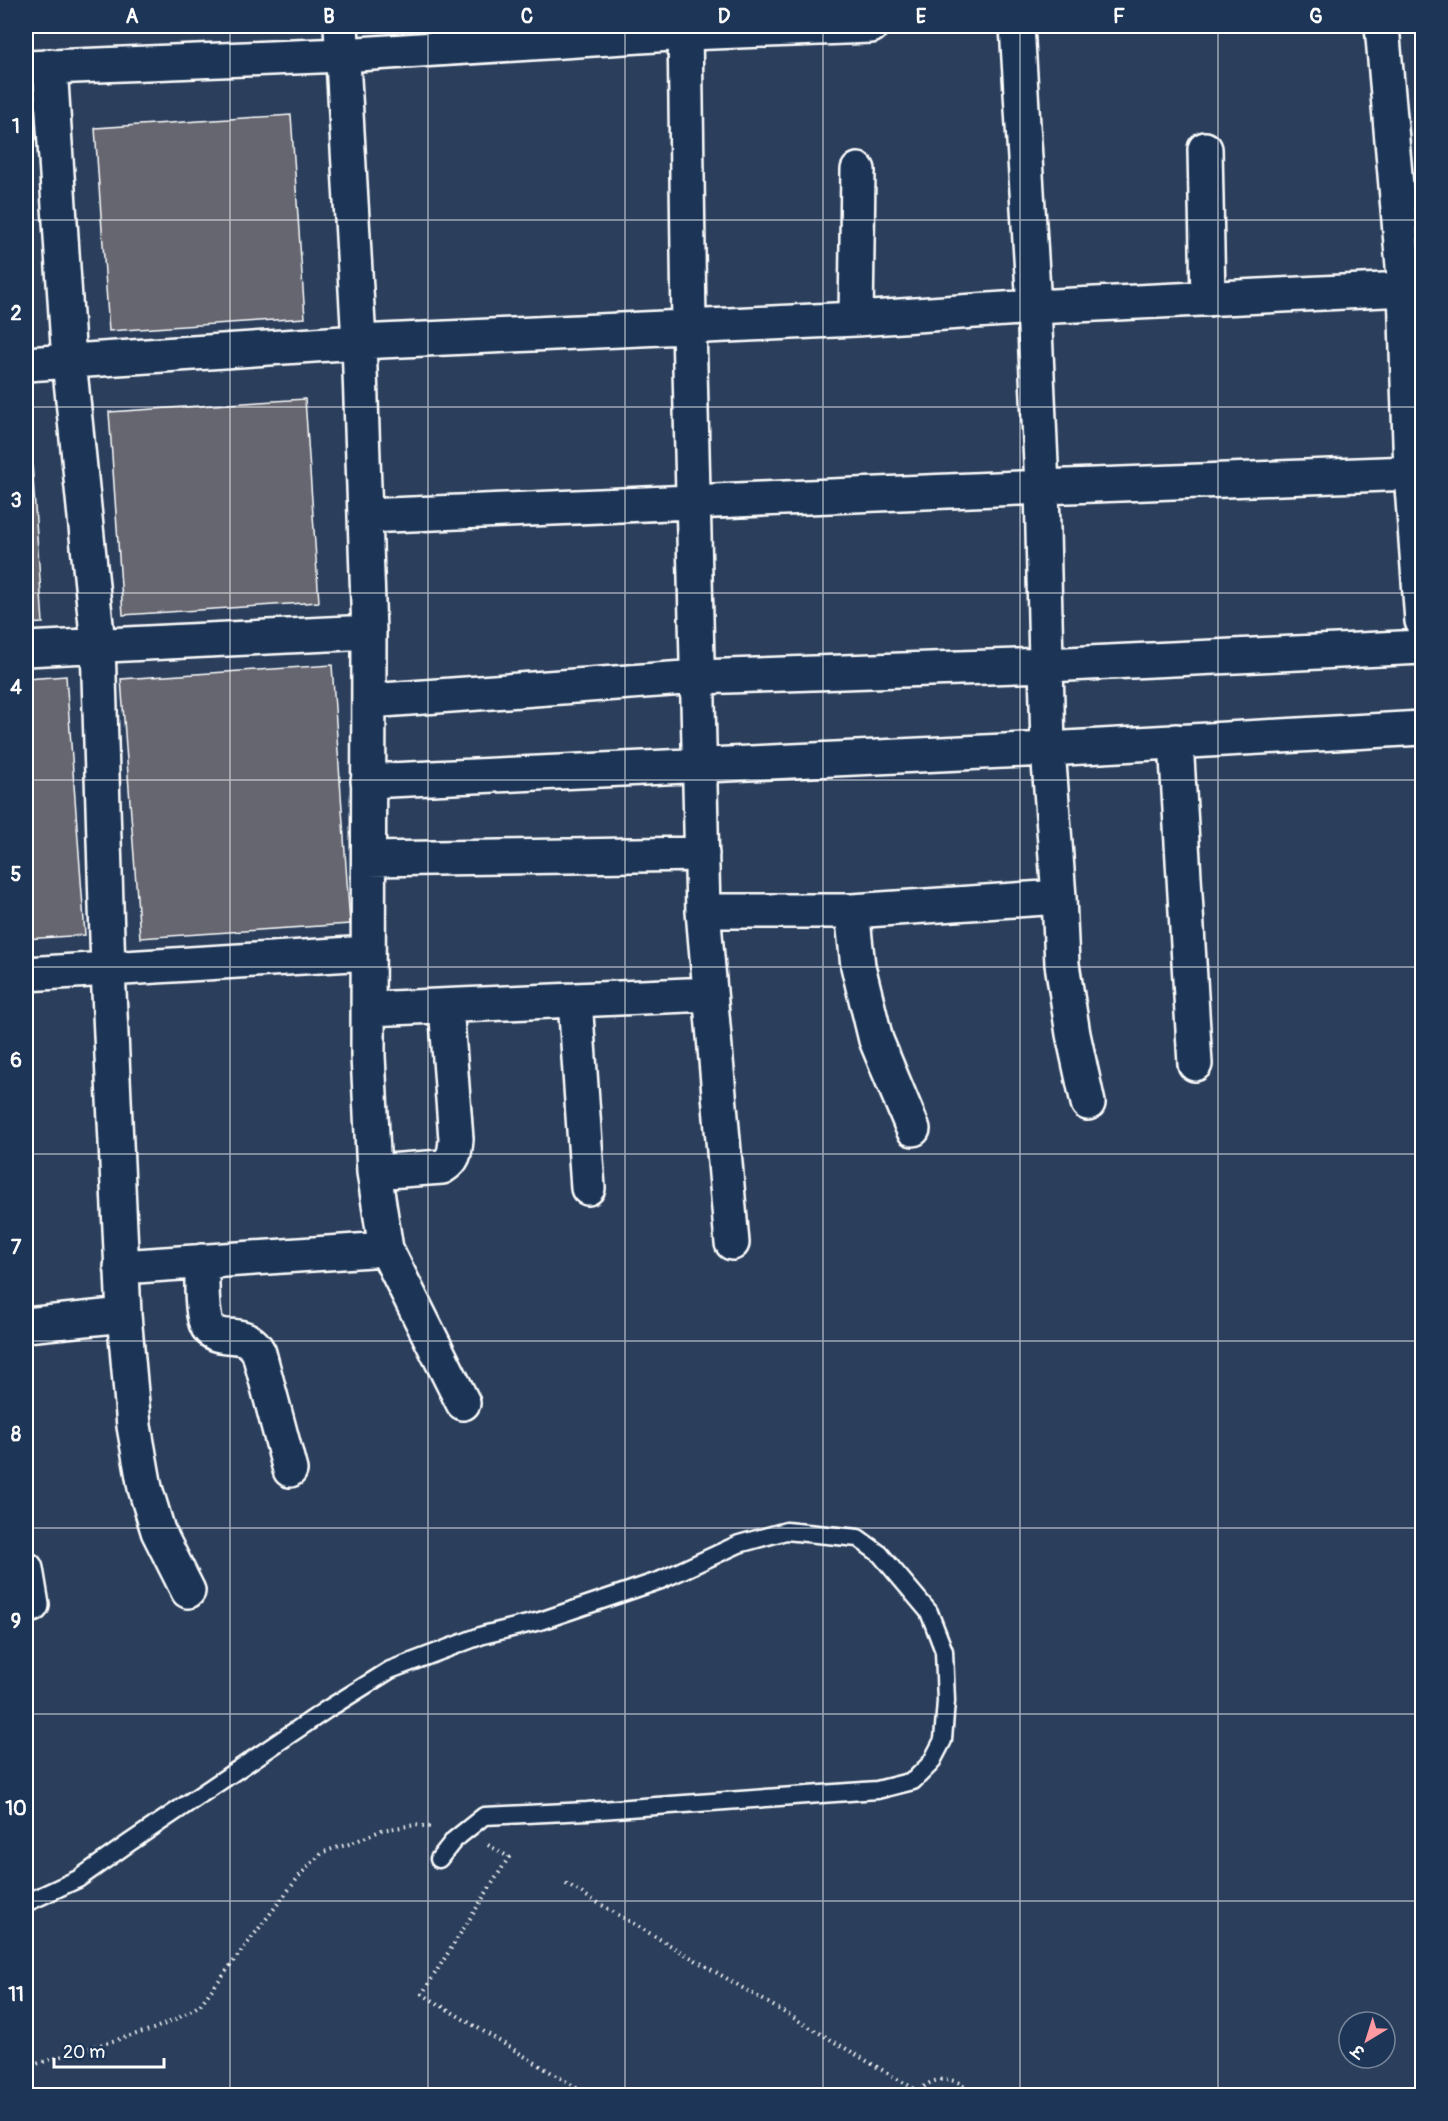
<svg xmlns="http://www.w3.org/2000/svg" width="1448" height="2121" viewBox="0 0 1448 2121" font-family="Pangolin,'Playpen Sans Deva',sans-serif">
<rect width="100%" height="100%" fill="#2b3f5c"/>
<filter id="ink" filterUnits="userSpaceOnUse"><feTurbulence type="fractalNoise" baseFrequency=".0167" numOctaves="2"/><feDisplacementMap in="SourceGraphic" scale="12" xChannelSelector="R" yChannelSelector="G"/><feConvolveMatrix kernelMatrix="1 2 1 2 8 2 1 2 1" color-interpolation-filters="sRGB"/></filter>
<g filter="url(#ink)">
<path fill="#65666f" stroke="#fff" stroke-width="1.5" d="M291,115L305,318L109,331L95,128Z
M305,399L319,602L123,615L109,412Z
M26,420H29L43,623L26,624Z
M332,665L350,924L140,938L121,679Z
M66,676L85,935L26,939V679Z"/>
<g fill="none" stroke-linecap="round" stroke-linejoin="round">
<g stroke="#fff" stroke-width="21">
<path id="lane" d="M26,1903L78,1879L129,1843L326,1710L390,1670L483,1635L540,1621L661,1580L739,1544L786,1531L858,1538L880,1554L929,1612L944,1651L946,1701L943,1740L931,1763L913,1781L877,1790L587,1811L484,1816L454,1840L439,1859"/>
</g>
<g stroke="#fff" stroke-width="38">
<path id="street" d="M685,26L689,326L703,911L732,1243
M1017,26L1034,307L1042,487L1411,473
M50,66L69,361L98,644L108,970L124,1315L134,1426L145,1488L158,1531L188,1591
M1205,149L1208,299
M1405,289L1411,473L1422,621
M856,319L858,170
M26,364L359,342L856,319L1034,307L1405,289L1382,26
M365,516L1042,487L1048,749L1059,897L1062,964L1073,1034L1088,1103
M26,649L369,632
M369,701L698,677L1047,665L1422,647
M1176,741L1195,1064
M368,781L1048,749L1422,728
M369,859L702,854
M703,911H852L1059,897
M852,911L858,966L876,1040L913,1129
M26,974L368,953
M575,1000L588,1188
M368,1009L710,994
M374,1172L442,1167C454,1160 455,1153 456,1139L446,1006
M386,1249L463,1403
M202,1261C202,1277 201,1309 206,1323C213,1343 237,1331 250,1342C254,1344 257,1349 259,1353L290,1470
M121,1267L386,1249L374,1172L368,1056L369,632L359,342L341,26
M26,1325L124,1315
M26,1569L32,1605"/>
</g>
<g stroke="#fff" stroke-width="38">
<path id="secondary" d="M26,68L342,55L687,33L871,26"/>
</g>
<path stroke="#fff" stroke-width="4" stroke-dasharray="1.5 4.5" stroke-linecap="butt" d="M488,1845L509,1857L422,1994L590,2096
M566,1884L918,2091
M26,2067L153,2029L175,2020L200,2005L300,1875L323,1852L352,1843L382,1830L415,1825L431,1827
M916,2096C930,2073 960,2075 975,2096"/>
<use href="#lane" stroke="#1d3557" stroke-width="16"/>
<use href="#street" stroke="#1d3557" stroke-width="33"/>
<use href="#secondary" stroke="#1d3557" stroke-width="33"/>
</g>
</g>
<path fill="none" stroke="#fff" stroke-width="1.5" stroke-opacity="0.55" d="M230,26V2096M428,26V2096M625,26V2096M823,26V2096M1020,26V2096M1218,26V2096M26,220H1422M26,407H1422M26,593H1422M26,780H1422M26,967H1422M26,1154H1422M26,1341H1422M26,1528H1422M26,1714H1422M26,1901H1422"/>
<rect width="1448" height="2121" fill="none" stroke="#1d3557" stroke-width="66"/>
<g transform="translate(1367 2040) rotate(218)"><circle r="28" fill="#1d3557" stroke="#77869a" stroke-width="1.5"/>
<path d="M0-4.5L10 22L0 15L-10 22Z" fill="#ff9aa2"/>
<text y="-9" font-size="16" font-weight="bold" text-anchor="middle" fill="#ffffff">उ</text>
</g>
<path d="M54 2058v9h110v-9" fill="none" stroke="#ffffff" stroke-width="3"/>
<text x="63" y="2058" font-size="18" fill="#ffffff" stroke="#1d3557" stroke-width="4.5" paint-order="stroke">20 m</text>
<rect x="33" y="33" width="1382" height="2055" fill="none" stroke="#fff" stroke-width="2"/>
<g font-size="20" text-anchor="middle" font-weight="bold" fill="#fff">
<text x="132" y="23">A</text>
<text x="329" y="23">B</text>
<text x="527" y="23">C</text>
<text x="724" y="23">D</text>
<text x="921" y="23">E</text>
<text x="1119" y="23">F</text>
<text x="1316" y="23">G</text>
<text x="16" y="133">1</text>
<text x="16" y="320">2</text>
<text x="16" y="507">3</text>
<text x="16" y="694">4</text>
<text x="16" y="881">5</text>
<text x="16" y="1067">6</text>
<text x="16" y="1254">7</text>
<text x="16" y="1441">8</text>
<text x="16" y="1628">9</text>
<text x="16" y="1815">10</text>
<text x="16" y="2001">11</text>
</g>
</svg>
